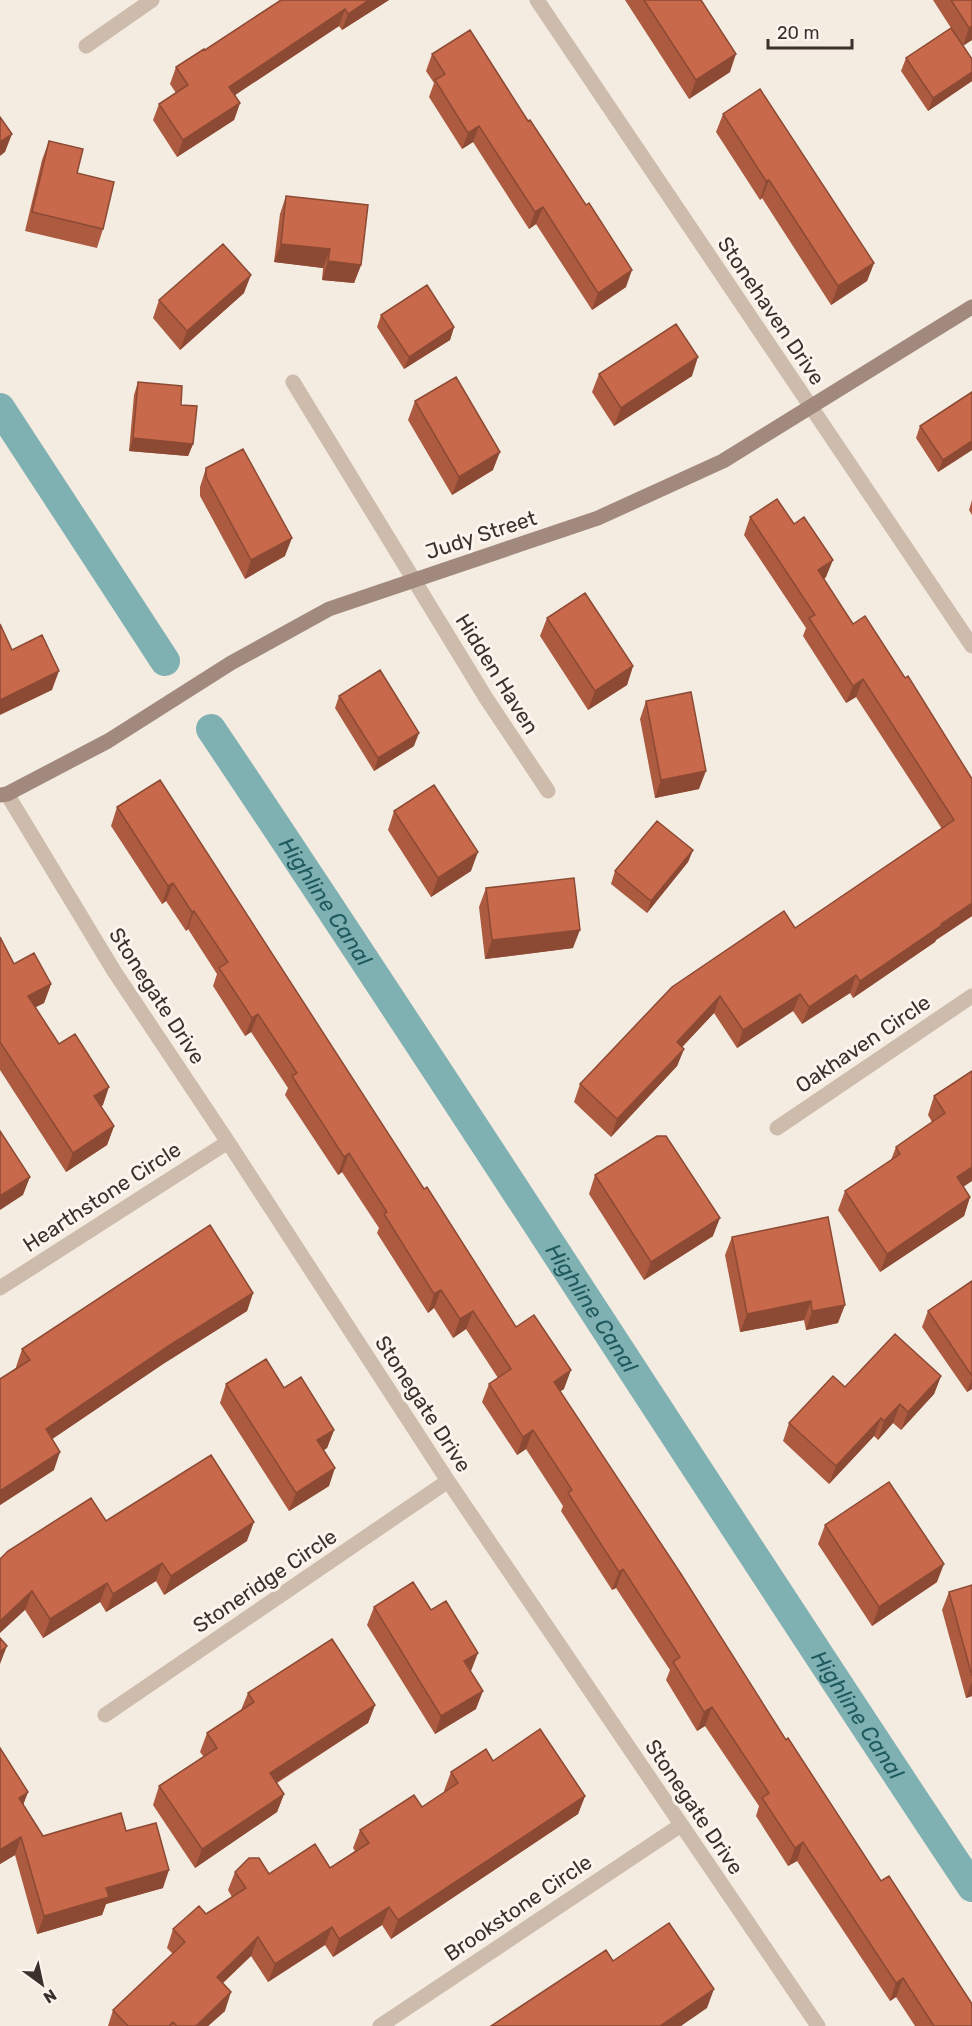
<svg xmlns="http://www.w3.org/2000/svg" width="972" height="2026" viewBox="0 0 972 2026" font-family="Rubik,sans-serif">
<rect width="100%" height="100%" fill="#f4ebe1"/>
<g fill="none" stroke-linecap="round" stroke-linejoin="round">
<g stroke="#7fb0b2" stroke-width="30">
<path d="M0,408L165,661"/>
<path id="s1" d="M211,729C469,1113 716,1503 972,1887"/>
</g>
<path stroke="#cdbbac" stroke-width="15" d="M537,0L972,646
M86,46L152,0
M293,382L486,698L548,791
M7,794L114,971L228,1142L448,1481L818,2026
M777,1128L972,996
M0,1288L228,1142
M105,1715L448,1481
M380,2026L681,1825"/>
<path stroke="#a18a7d" stroke-width="15" d="M0,795L7,794L108,741L231,663L329,609L598,518L723,461L972,307"/>
</g>
<path fill="#ac5a40" d="M281,0H389L342,30L339,26L235,95L240,103L234,120L177,157L153,120L159,104L176,93L170,84L176,67L205,50Z
M625,0H701L730,72L689,99Z
M933,0H972V40L963,45L972,59V81L928,111L901,71L906,58L951,28Z
M432,54L626,287L592,310L536,224L529,229L473,142L462,149L429,97L434,83L426,71Z
M723,114L874,263L867,281L831,305L762,198L760,200L716,132Z
M49,141L77,173L103,229L97,248L25,231L42,160Z
M286,196L361,265L354,283L322,280L323,268L274,262L280,214Z
M244,293L180,350L153,318L159,300Z
M381,315L454,327L450,340L404,369L377,327Z
M599,374L692,376L614,426L592,392Z
M138,382L181,405L193,444L188,456L129,451L134,395Z
M972,392V450L938,472L916,438L920,426Z
M415,401L493,470L452,495L408,420Z
M206,468L285,556L245,579L200,496V487Z
M972,500V515L969,510Z
M750,517L826,577L824,579L853,624L972,779V916L936,940L935,942L853,998L850,993L802,1024L793,1011L737,1048L714,1013L682,1047L684,1049L677,1066L611,1137L574,1102L580,1084L795,928L942,829L856,697L846,703L803,636L806,628L744,535Z
M547,618L633,666L627,685L588,710L540,636Z
M339,696L414,746L374,771L335,708Z
M646,701L699,789L655,798L640,719Z
M117,807L424,1189L516,1327L564,1389L560,1391L786,1740L972,2026H915L896,1997L890,2001L797,1861L788,1866L756,1816L759,1806L705,1726L697,1731L666,1680L670,1670L616,1588L612,1590L561,1511L563,1506L526,1449L517,1455L482,1402L489,1384L498,1378L466,1329L453,1338L434,1308L428,1313L377,1233L379,1228L342,1172L338,1175L285,1095L288,1088L251,1032L245,1036L213,986L217,974L188,929L186,931L166,901L162,904L111,826Z
M394,811L471,871L431,897L388,830Z
M693,850L688,862L647,913L611,884L615,871Z
M486,888L573,948L485,959L479,907Z
M0,937L14,964L51,984L44,1003L35,1007L59,1044L103,1105L101,1106L114,1126L107,1145L66,1172L0,1070Z
M972,1071L963,1187L970,1197L964,1216L880,1272L838,1210L845,1191L891,1160L896,1147L932,1122L928,1115L934,1096Z
M595,1175L713,1236L644,1280L589,1194Z
M732,1237L838,1323L806,1330L804,1320L740,1332L725,1255Z
M972,1281V1389L967,1392L922,1327L928,1311Z
M253,1293L247,1311L163,1364L52,1439L54,1470L0,1505V1379L16,1368V1367L22,1349Z
M941,1376L934,1394L901,1430L893,1423L878,1440L874,1436L829,1484L783,1441L789,1423L845,1387Z
M226,1384L284,1388L334,1430L327,1448L324,1450L329,1486L289,1511L220,1403Z
M106,1521L247,1541L164,1595L156,1581L106,1612L100,1602L43,1638L25,1610L0,1559Z
M825,1525L937,1582L872,1626L818,1544Z
M972,1585V1696L966,1698L942,1610L949,1592Z
M374,1607L431,1610L476,1709L435,1734L367,1625Z
M248,1693L375,1705L368,1723L277,1783L284,1794L277,1812L195,1868L153,1805L159,1786L204,1757L200,1752L207,1733L241,1710Z
M0,1748L28,1792L23,1805L43,1836L126,1831L163,1888L106,1904L102,1915L37,1934L15,1855L0,1864Z
M493,1761L585,1796L578,1814L391,1939L382,1925L333,1957L325,1945L268,1982L251,1956L223,1983L225,2011L208,2026H108L113,2010L173,1954L167,1948L173,1929L206,1914L232,1897L228,1890L235,1872L269,1874L330,1868L355,1851L353,1848L360,1830L422,1807L445,1792L444,1791L451,1772Z"/>
<path fill="#8c4a34" d="M369,0H389L342,30L348,14Z
M345,9L339,26L223,103L229,87Z
M972,26V40L963,46L969,28Z
M736,54L730,72L689,99L696,80Z
M972,72V81L928,111L933,98Z
M240,103L234,120L177,157L183,140Z
M479,126L473,142L462,149L468,133Z
M12,134L5,152L0,156V142Z
M769,180L762,198L760,200L766,181Z
M543,207L536,224L529,229L535,212Z
M281,244L330,249L323,268L274,262Z
M328,261L361,265L354,283L322,280Z
M874,263L867,281L831,305L838,286Z
M632,270L626,287L592,310L598,293Z
M251,275L244,293L180,350L187,331Z
M454,327L450,340L404,369L409,357Z
M698,357L692,376L614,426L621,408Z
M133,438L193,444L188,456L129,451Z
M972,441V450L938,472L943,460Z
M500,452L493,470L452,495L459,477Z
M292,538L285,556L245,579L251,560Z
M833,560L826,577L812,587L818,570Z
M633,666L627,685L588,710L595,691Z
M59,671L52,690L0,715V700Z
M863,679L856,697L846,703L853,686Z
M419,733L414,746L374,771L378,758Z
M706,771L699,789L655,798L661,780Z
M693,850L688,862L647,913L651,901Z
M478,852L471,871L431,897L438,878Z
M173,883L166,901L162,904L168,886Z
M972,903V916L936,940L935,942L853,998L860,981Z
M194,911L188,929L186,931L192,912Z
M580,930L573,948L485,959L492,940Z
M856,975L850,993L802,1024L809,1007Z
M51,984L44,1003L21,1015L28,996Z
M800,994L793,1011L737,1048L743,1030Z
M720,996L714,1013L670,1060L677,1042Z
M258,1014L251,1032L245,1036L252,1018Z
M684,1049L677,1066L611,1137L617,1119Z
M109,1087L103,1105L87,1115L94,1096Z
M114,1126L107,1145L66,1172L73,1153Z
M349,1153L342,1172L338,1175L344,1157Z
M972,1167V1181L950,1196L957,1177Z
M30,1177L23,1195L0,1210V1196Z
M970,1197L964,1216L880,1272L887,1254Z
M720,1218L713,1236L644,1280L651,1262Z
M441,1290L434,1308L428,1313L434,1294Z
M253,1293L247,1311L163,1364L39,1448L46,1429L170,1345Z
M811,1301L804,1320L740,1332L747,1314Z
M845,1305L838,1323L806,1330L812,1311Z
M473,1311L466,1329L453,1338L460,1319Z
M571,1370L564,1389L547,1400L554,1382Z
M941,1376L934,1394L901,1430L908,1412Z
M972,1378V1389L967,1392Z
M900,1404L893,1423L878,1440L884,1421Z
M881,1418L874,1436L829,1484L836,1466Z
M334,1430L327,1448L310,1458L317,1440Z
M533,1430L526,1449L517,1455L523,1437Z
M60,1452L54,1470L0,1505V1491Z
M335,1468L329,1486L289,1511L296,1493Z
M254,1522L247,1541L164,1595L171,1576Z
M162,1563L156,1581L106,1612L113,1594Z
M944,1564L937,1582L872,1626L879,1607Z
M623,1569L616,1588L612,1590L619,1572Z
M107,1583L100,1602L43,1638L50,1619Z
M32,1591L25,1610L0,1633V1621Z
M7,1646L0,1664V1665V1652Z
M478,1653L471,1671L464,1661Z
M972,1681V1696L966,1698Z
M483,1691L476,1709L435,1734L441,1716Z
M375,1705L368,1723L263,1791L270,1773Z
M712,1707L705,1726L697,1731L704,1712Z
M28,1792L21,1810L19,1798Z
M284,1794L277,1812L195,1868L202,1849Z
M585,1796L578,1814L391,1939L398,1920Z
M21,1837L15,1855L0,1864V1850Z
M803,1842L797,1861L788,1866L795,1848Z
M169,1870L163,1888L106,1904L102,1915L37,1934L44,1916L106,1888Z
M389,1907L382,1925L333,1957L339,1939Z
M332,1927L325,1945L268,1982L275,1964Z
M258,1937L251,1956L210,1995L217,1977Z
M903,1978L896,1997L890,2001L896,1983Z
M714,1989L707,2008L681,2026H660Z
M231,1992L225,2011L208,2026H196Z"/>
<path fill="#c8694b" stroke="#8c4a34" stroke-width="1.5" d="M281,0H369L348,14L345,9L229,87L240,103L183,140L159,104L188,85L176,67L204,49L205,50Z
M644,0H701L736,54L696,80Z
M951,0H972V26L969,28Z
M951,28L972,59V72L933,98L906,58Z
M470,30L528,121L530,120L586,205L589,203L632,270L598,293L543,207L535,212L479,126L468,133L435,80L445,74L432,54Z
M760,89L874,263L838,286L769,180L766,181L723,114Z
M0,117L12,134L0,142Z
M49,141L83,149L77,173L114,182L103,229L32,212Z
M286,196L368,205L361,265L328,261L330,249L281,244Z
M223,244L251,275L187,331L159,300Z
M427,285L454,327L409,357L381,315Z
M676,324L698,357L621,408L599,374Z
M456,377L500,452L459,477L415,401Z
M138,382L182,386L181,405L197,406L193,444L133,438Z
M972,392V441L943,460L920,426Z
M243,449L292,538L251,560L206,477V468Z
M777,499L794,524L804,517L833,560L818,570L853,624L865,616L905,678L908,676L972,779V903L941,924L942,925L860,981L856,975L809,1007L800,994L743,1030L720,996L677,1042L684,1049L617,1119L580,1084L672,987L784,911L795,928L954,820L863,679L853,686L809,618L815,615L750,517Z
M585,593L633,666L595,691L547,618Z
M0,624L12,650L42,635L59,671L0,700Z
M380,670L419,733L378,758L339,696Z
M691,692L706,771L661,780L646,701Z
M160,780L424,1189L427,1187L516,1327L534,1315L571,1370L554,1382L681,1574L786,1740L788,1738L881,1881L889,1876L972,2004V2026H934L903,1978L896,1983L803,1842L795,1848L762,1798L769,1793L712,1707L704,1712L673,1662L680,1657L623,1569L619,1572L568,1493L572,1490L533,1430L523,1437L489,1384L511,1369L473,1311L460,1319L441,1290L434,1294L384,1214L387,1212L349,1153L344,1157L292,1076L297,1073L258,1014L252,1018L219,968L228,962L194,911L192,912L173,883L168,886L117,807Z
M434,785L478,852L438,878L394,811Z
M657,821L693,850L651,901L615,871Z
M574,878L580,930L492,940L486,888Z
M0,937L14,964L34,953L51,984L28,996L59,1044L75,1034L109,1087L94,1096L114,1126L73,1153L0,1042Z
M972,1071V1167L957,1177L970,1197L887,1254L845,1191L900,1154L896,1147L945,1113L934,1096Z
M0,1131L30,1177L0,1196Z
M657,1136H666L720,1218L651,1262L595,1175Z
M828,1217L845,1305L812,1311L811,1301L747,1314L732,1237Z
M210,1225L253,1293L170,1345L46,1429L60,1452L0,1491V1379L30,1360L22,1349Z
M972,1281V1376L928,1311Z
M895,1334L941,1376L908,1412L900,1404L884,1421L881,1418L836,1466L789,1423L833,1376L845,1387Z
M266,1359L284,1388L301,1377L334,1430L317,1440L335,1468L296,1493L226,1384Z
M211,1455L254,1522L171,1576L162,1563L113,1594L107,1583L50,1619L32,1591L0,1621V1559L8,1551L91,1498L106,1521Z
M889,1482L944,1564L879,1607L825,1525Z
M413,1582L431,1610L446,1601L478,1653L464,1661L483,1691L441,1716L374,1607Z
M972,1585V1676L949,1592Z
M0,1638L7,1646L0,1652Z
M332,1639L375,1705L270,1773L284,1794L202,1849L159,1786L217,1748L207,1733L254,1702L248,1693Z
M540,1729L585,1796L398,1920L389,1907L339,1939L332,1927L275,1964L258,1937L217,1977L231,1992L196,2026H177L173,2022L169,2026H128L113,2010L185,1942L173,1929L199,1906L206,1914L246,1888L235,1872L249,1858H259L269,1874L315,1844L330,1868L369,1843L360,1830L414,1795L422,1807L458,1783L451,1772L486,1749L493,1761Z
M0,1748L28,1792L19,1798L43,1836L121,1813L126,1831L156,1823L169,1870L106,1888L109,1897L44,1916L21,1837L0,1850Z
M669,1923L714,1989L660,2026H491L606,1950L613,1961Z"/>
<g text-anchor="middle" stroke-width="6" stroke-linejoin="round" paint-order="stroke">
<g font-size="21" fill="#3b302b" stroke="#fbf5ee">
<text transform="translate(771 311) rotate(56)" y="7">Stonehaven Drive</text>
<text transform="translate(481 535) rotate(-18)" y="7">Judy Street</text>
<text transform="translate(497 674) rotate(58)" y="7">Hidden Haven</text>
<text transform="translate(157 996) rotate(57)" y="7">Stonegate Drive</text>
<text transform="translate(863 1044) rotate(-34)" y="7">Oakhaven Circle</text>
<text transform="translate(102 1197) rotate(-33)" y="7">Hearthstone Circle</text>
<text transform="translate(423 1404) rotate(57)" y="7">Stonegate Drive</text>
<text transform="translate(265 1581) rotate(-34)" y="7">Stoneridge Circle</text>
<text transform="translate(694 1807) rotate(56)" y="7">Stonegate Drive</text>
<text transform="translate(518 1908) rotate(-34)" y="7">Brookstone Circle</text>
</g>
<g font-size="22" font-style="italic" fill="#1f5a5e" stroke="#fbf5ee">
<text dy="8" stroke="none"><textPath href="#s1" startOffset="207">Highline Canal</textPath></text>
<text dy="8" stroke="none"><textPath href="#s1" startOffset="693">Highline Canal</textPath></text>
<text dy="8" stroke="none"><textPath href="#s1" startOffset="1179">Highline Canal</textPath></text>
</g>
</g>
<g transform="translate(42 1984) rotate(147)" stroke="#fbf5ee" stroke-width="4.5" paint-order="stroke">
<path d="M0-4.5L10 22L0 15L-10 22Z" fill="#3b302b"/>
<text y="-9" font-size="16" font-weight="bold" text-anchor="middle" fill="#3b302b">N</text>
</g>
<path d="M768 39v9h84v-9" fill="none" stroke="#3b302b" stroke-width="3"/>
<text x="777" y="39" font-size="18" fill="#3b302b" stroke="#fbf5ee" stroke-width="4.5" paint-order="stroke">20 m</text>
</svg>
